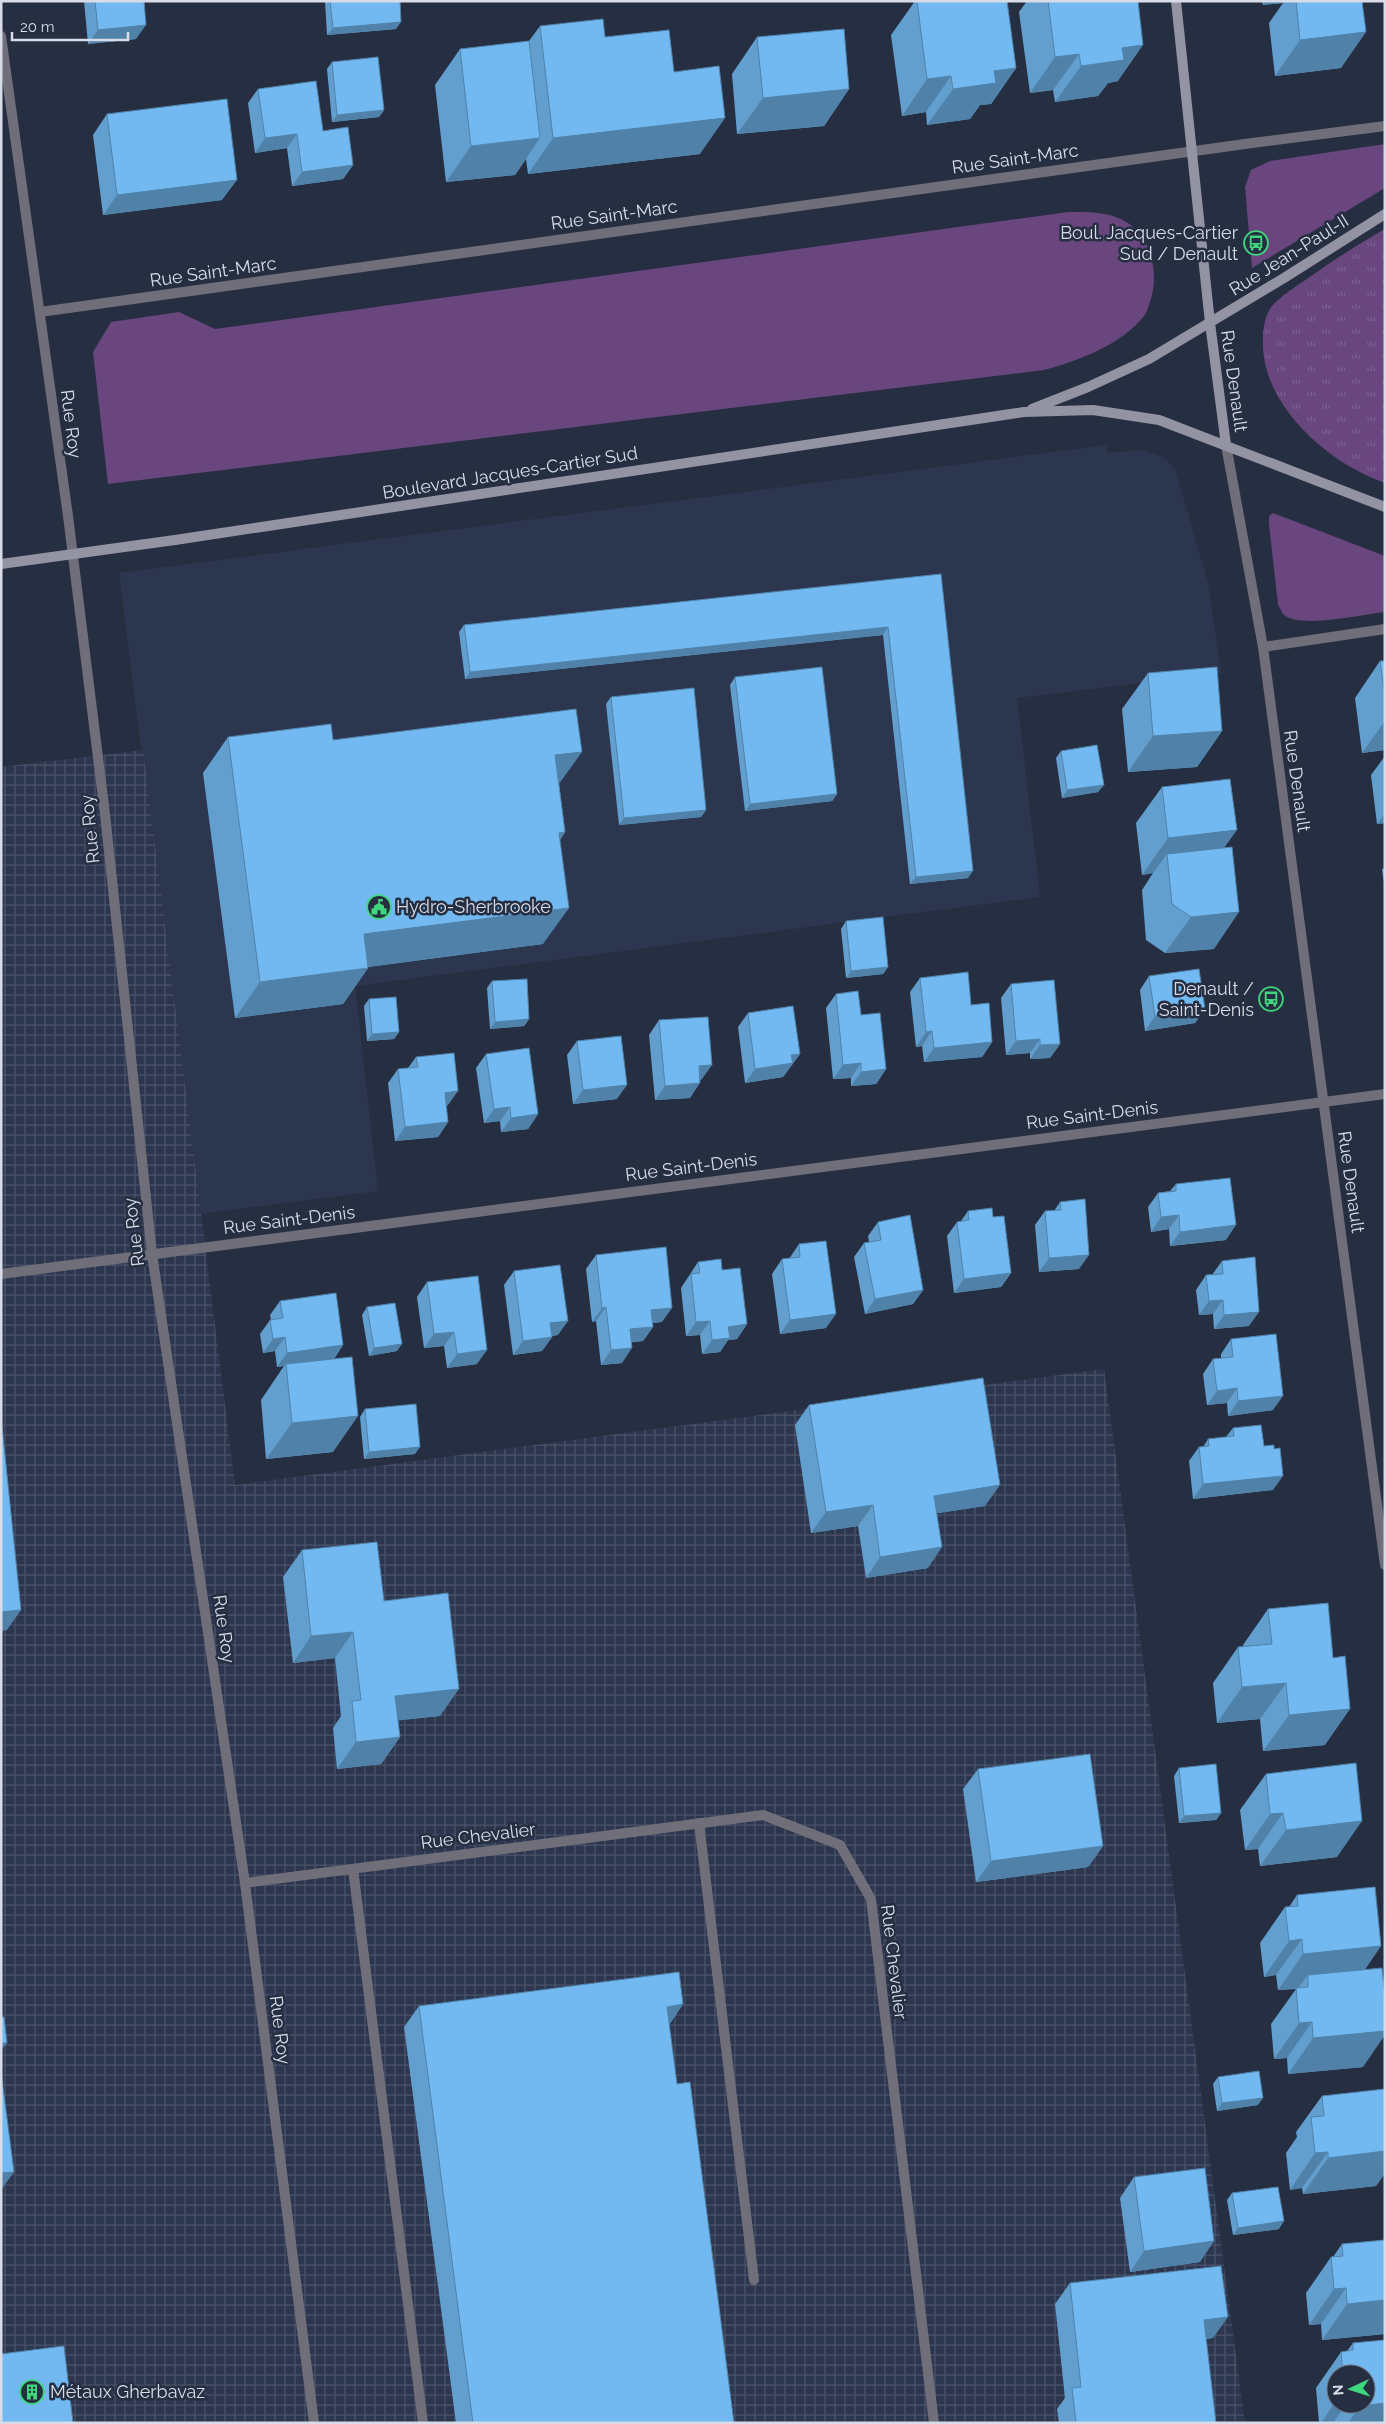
<svg xmlns="http://www.w3.org/2000/svg" width="1386" height="2424" viewBox="0 0 1386 2424" font-family="Raleway,sans-serif">
<defs>
<pattern id="industrial-grid" width="8" height="8" patternUnits="userSpaceOnUse" patternTransform="scale(1.25)"><rect width="8" height="8" fill="#2c374f"/><path d="M0 4h8M4 0v8" fill="none" stroke="#4a5368"/></pattern>
<pattern id="park-tufts" width="24" height="20" patternUnits="userSpaceOnUse" patternTransform="scale(1.25)"><rect width="24" height="20" fill="#69467e"/><path d="M3 7l-1-3M5 7V3M7 7l1-3M15 17l-1-3M17 17v-4M19 17l1-3" fill="none" stroke="#7e6090"/></pattern>
</defs>
<rect width="100%" height="100%" fill="#262e41"/>
<path fill="#2c374f" d="M1107,445V453L1141,450L1163,457L1175,469L1208,583L1221,673L1017,698L1040,897L355,986L378,1191L200,1214L119,573Z"/>
<path fill="url(#industrial-grid)" d="M143,750L235,1485L1104,1369L1245,2423H1V767Z"/>
<path fill="#69467e" d="M1385,144V188L1252,268L1245,187L1251,170L1270,161Z
M1068,212C1089,212 1109,211 1128,223C1153,240 1159,276 1150,302C1148,306 1147,313 1144,316C1121,345 1078,361 1044,370L108,484L93,352L111,322L179,312L215,329Z
M1273,513L1385,556V612C1364,614 1300,629 1284,615C1282,613 1280,608 1278,605L1269,524V516Z"/>
<path fill="url(#park-tufts)" d="M1385,229V483C1329,464 1262,406 1263,342C1263,330 1264,316 1272,306C1284,293 1300,284 1314,274C1337,258 1360,243 1385,229Z"/>
<g fill="none" stroke-linecap="round" stroke-linejoin="round">
<path stroke="#706f79" stroke-width="10" d="M699,1823L754,2280
M353,1869L423,2423"/>
<path stroke="#706f79" stroke-width="10" d="M1,36L68,516L105,814L152,1254L245,1883L314,2423
M40,312L1252,143L1385,126
M1226,445L1263,647L1385,1565
M1263,647L1385,629
M1,1274L1385,1094
M245,1883L763,1815L840,1845L871,1899L934,2423"/>
<path stroke="#9493a4" stroke-width="10" d="M1176,1L1210,323L1226,445
M1032,409L1088,387L1149,359L1284,278L1385,214
M175,540L1024,412L1093,410L1159,420L1385,507"/>
<path stroke="#9493a4" stroke-width="10" d="M1,564L175,540"/>
</g>
<path fill="#629fcf" fill-rule="evenodd" d="M84,1H144L136,39L88,44Z
M325,1H400L396,29L327,35Z
M915,1H1007L1016,68L991,104L980,105L970,119L927,125L926,112L902,116L891,35Z
M1027,1H1138L1118,81L1108,83L1098,96L1055,102L1053,90L1030,93L1019,12Z
M1262,1H1362L1341,68L1275,76L1269,23L1283,3L1263,5Z
M540,26L605,37L674,72L700,154L528,174L526,159L515,175L446,182L435,85L460,49L529,41Z
M757,37L849,89L824,126L737,134L732,74Z
M332,62L384,110L379,117L332,122L327,69Z
M258,89L323,131L353,165L343,179L292,186L287,148L255,153L248,103Z
M107,114L222,200L103,215L93,135Z
M941,574L968,878L910,884L883,635L465,679L459,632L464,625Z
M1380,661H1385V750L1362,753L1355,698Z
M1148,673L1222,731L1197,767L1128,772L1122,709Z
M735,677L837,794L832,801L745,811L730,685Z
M611,697L706,810L701,817L619,825L606,704Z
M228,737L333,740L559,784L565,832L560,840L543,944L368,967V968L343,1004L235,1018L203,773Z
M1061,751L1104,785L1098,792L1062,798L1056,758Z
M1385,756V823L1377,824L1371,775Z
M1162,787L1224,848L1214,949L1165,953L1146,940L1142,890L1153,873L1142,875L1136,823Z
M1385,866V889L1382,870Z
M846,921L888,967L883,974L846,978L841,929Z
M1149,976L1205,1009L1195,1023L1145,1031L1140,990Z
M920,978L971,1005L992,1042L982,1057L924,1062L922,1046L916,1047L910,992Z
M492,981L529,1019L524,1026L490,1029L487,988Z
M1011,984L1060,1044L1050,1058L1030,1059V1053L1006,1055L1001,998Z
M836,994L861,1015L886,1069L876,1084L851,1086V1078L833,1079L826,1008Z
M369,999L399,1032L394,1039L367,1041L364,1006Z
M748,1013L800,1054L783,1077L745,1083L738,1027Z
M659,1020L702,1079L700,1080L690,1098L655,1100L649,1035Z
M577,1041L617,1099L573,1104L567,1055Z
M486,1054L538,1114L528,1129L501,1132L500,1121L484,1123L476,1068Z
M416,1057L448,1105L446,1106L448,1122L438,1137L395,1141L388,1083L398,1069L408,1068Z
M1176,1184L1226,1240L1170,1246L1169,1229L1151,1232L1148,1207L1158,1193L1170,1191Z
M1060,1202L1079,1269L1039,1272L1035,1225L1045,1211H1054Z
M968,1211L993,1217L1011,1273L1001,1287L954,1293L947,1236L957,1222L961,1221Z
M878,1222L923,1290L913,1304L865,1314L854,1257L864,1243L869,1242L868,1236Z
M799,1244L826,1328L780,1334L772,1274L782,1259H789Z
M596,1255L662,1322L653,1323V1327L643,1341L632,1342L622,1363L601,1365L596,1321L592,1322L586,1269Z
M1222,1261L1249,1326L1214,1329L1213,1314L1199,1315L1196,1290L1206,1275H1212Z
M698,1262L722,1270L747,1324L737,1339L728,1340L720,1352L702,1354L700,1335L686,1336L681,1288Z
M514,1271L558,1335L552,1336V1337L542,1351L513,1355L504,1285Z
M427,1282L477,1364L447,1368L444,1346L424,1348L417,1297Z
M280,1301L343,1345L334,1359L333,1452L266,1459L261,1400L284,1366L277,1367L275,1351L263,1353L260,1334L270,1320H271L270,1315Z
M367,1307L397,1351L369,1356L362,1315Z
M1231,1339L1273,1410L1228,1416L1227,1403L1207,1405L1203,1374L1213,1359L1221,1358V1354Z
M809,1405L985,1506L937,1513L928,1568L866,1578L858,1526L811,1533L795,1425Z
M365,1409L415,1454L364,1459L360,1417Z
M1233,1428L1264,1446L1273,1490L1193,1499L1189,1461L1199,1447H1203L1208,1439L1226,1437Z
M302,1550L384,1601L440,1716L398,1720L400,1737L381,1764L337,1769L333,1728L341,1716L335,1658L293,1663L283,1577Z
M1268,1609L1325,1745L1263,1751L1260,1719L1217,1723L1213,1683L1238,1647H1243V1645Z
M1179,1768L1221,1813L1216,1820L1179,1823L1174,1776Z
M978,1769L1103,1846L1088,1867L976,1882L963,1789Z
M1266,1774L1337,1857L1260,1866L1258,1849L1245,1850L1240,1810Z
M1297,1895L1365,1969L1363,2067L1288,2074L1287,2058L1274,2059L1271,2024L1296,1989L1278,1990L1276,1975L1264,1977L1260,1943L1285,1907H1289Z
M683,2004L669,2025L677,2084L734,2423H456L404,2027L419,2006Z
M1218,2077L1258,2105L1217,2111L1213,2084Z
M1385,2089V2173L1376,2186L1303,2194L1302,2188L1290,2190L1286,2153L1297,2137L1296,2132L1322,2096Z
M1134,2177L1200,2262L1130,2272L1120,2198Z
M1232,2193L1279,2229L1233,2235L1227,2200Z
M1385,2240V2334L1322,2340L1321,2324L1309,2325L1306,2293L1331,2257H1333L1342,2244Z
M1070,2283L1213,2338L1206,2339L1216,2423H1059L1057,2409L1065,2398L1055,2304Z
M1385,2340V2423H1319L1316,2388L1341,2352L1347,2351L1353,2343ZM1336,2374H1366V2404H1336Z"/>
<path fill="#5082a9" d="M1265,1H1284L1283,3L1263,5Z
M401,22L396,29L327,35L333,28Z
M146,25L136,39L88,44L98,30Z
M1366,32L1341,68L1275,76L1300,40Z
M1143,45L1118,81L1108,83L1098,96L1055,102L1081,66L1122,48Z
M1079,54L1053,90L1030,93L1055,57Z
M1016,68L991,104L980,105L970,119L927,125L953,89L994,71Z
M951,76L926,112L902,116L927,79Z
M849,89L824,126L737,134L763,98Z
M384,110L379,117L332,122L337,115Z
M725,118L700,154L528,174L553,138Z
M297,134L287,148L255,153L265,138Z
M540,138L515,175L446,182L471,146Z
M353,165L343,179L292,186L302,172Z
M237,180L222,200L103,215L117,195Z
M888,627L883,635L465,679L470,672Z
M1385,721V750L1362,753Z
M1222,731L1197,767L1128,772L1153,736Z
M582,752L556,788L555,755Z
M1104,785L1098,792L1062,798L1067,790Z
M837,794L832,801L745,811L750,804Z
M706,810L701,817L619,825L624,818Z
M1385,813V823L1377,824Z
M1237,830L1211,866L1167,854L1153,873L1142,875L1168,838Z
M565,832L540,868L559,833Z
M973,871L968,878L910,884L916,877Z
M569,908L543,944L338,971L364,934Z
M1239,912L1214,949L1165,953L1191,917Z
M888,967L883,974L846,978L851,971Z
M368,968L343,1004L235,1018L260,982Z
M1205,1009L1195,1023L1145,1031L1155,1016Z
M529,1019L524,1026L490,1029L495,1022Z
M932,1031L922,1046L916,1047L926,1032Z
M399,1032L394,1039L367,1041L372,1034Z
M1040,1039L1030,1053L1006,1055L1016,1041Z
M992,1042L982,1057L924,1062L934,1048Z
M1060,1044L1050,1058L1030,1059L1040,1045Z
M800,1054L783,1077L745,1083L755,1069L791,1055Z
M861,1063L851,1078L833,1079L843,1065Z
M712,1065L702,1079L689,1080L699,1066Z
M886,1069L876,1084L851,1086L861,1072Z
M700,1083L690,1098L655,1100L665,1086Z
M627,1085L617,1099L573,1104L583,1090Z
M458,1091L448,1105L435,1107L445,1093Z
M510,1107L500,1121L484,1123L494,1109Z
M538,1114L528,1129L501,1132L511,1118Z
M448,1122L438,1137L395,1141L405,1127Z
M1179,1215L1169,1229L1151,1232L1161,1217Z
M1236,1225L1226,1240L1170,1246L1180,1232Z
M1089,1255L1079,1269L1039,1272L1049,1258Z
M1011,1273L1001,1287L954,1293L964,1279Z
M923,1290L913,1304L865,1314L875,1299Z
M1223,1300L1213,1314L1199,1315L1209,1301Z
M606,1307L596,1321L592,1322L602,1308Z
M672,1308L662,1322L641,1324L651,1310Z
M1259,1312L1249,1326L1214,1329L1224,1315Z
M836,1314L826,1328L780,1334L790,1320Z
M568,1321L558,1335L540,1337L550,1323Z
M710,1321L700,1335L686,1336L696,1322Z
M747,1324L737,1339L728,1340L720,1352L702,1354L712,1340L728,1327Z
M653,1327L643,1341L620,1344L630,1329Z
M454,1332L444,1346L424,1348L434,1334Z
M285,1337L275,1351L263,1353L273,1339Z
M552,1337L542,1351L513,1355L523,1341Z
M402,1344L397,1351L369,1356L374,1348Z
M343,1345L333,1360L286,1364L284,1366L277,1367L287,1353Z
M632,1348L622,1363L601,1365L611,1350Z
M487,1350L477,1364L447,1368L457,1354Z
M1237,1388L1227,1403L1207,1405L1217,1391Z
M1283,1396L1273,1410L1228,1416L1238,1401Z
M358,1416L333,1452L266,1459L292,1423Z
M420,1447L415,1454L364,1459L369,1452Z
M1283,1476L1273,1490L1193,1499L1203,1484Z
M1000,1485L985,1506L920,1516L934,1496Z
M873,1505L858,1526L811,1533L826,1512Z
M942,1547L928,1568L866,1578L880,1557Z
M21,1610L7,1630L1,1631V1612Z
M353,1632L335,1658L293,1663L311,1636Z
M1286,1683L1260,1719L1217,1723L1242,1687Z
M459,1689L440,1716L376,1723L395,1696Z
M1350,1709L1325,1745L1263,1751L1289,1715Z
M400,1737L381,1764L337,1769L356,1742Z
M1221,1813L1216,1820L1179,1823L1184,1816Z
M1283,1813L1258,1849L1245,1850L1270,1814Z
M1362,1821L1337,1857L1260,1866L1286,1830Z
M1103,1846L1088,1867L976,1882L991,1861Z
M1302,1939L1276,1975L1264,1977L1289,1941Z
M1381,1946L1356,1983L1308,1975L1298,1988L1278,1990L1303,1954Z
M683,2004L669,2025L667,2007Z
M1312,2022L1287,2058L1274,2059L1299,2023Z
M1385,2031V2035L1363,2067L1288,2074L1313,2038Z
M1,2043H7L1,2050Z
M1263,2098L1258,2105L1217,2111L1222,2103Z
M1385,2151V2173L1376,2186L1303,2194L1328,2158Z
M1328,2152L1302,2188L1290,2190L1315,2153Z
M14,2172L1,2190V2173Z
M1284,2221L1279,2229L1233,2235L1238,2228Z
M1214,2241L1200,2262L1130,2272L1144,2251Z
M1346,2288L1321,2324L1309,2325L1334,2289Z
M1385,2300V2334L1322,2340L1347,2304Z
M1228,2317L1213,2338L1190,2340L1204,2320Z
M1336,2401V2404H1346L1333,2423H1321Z
M1385,2403V2423H1348L1360,2406Z"/>
<path fill="#72b9f1" stroke="#5082a9" d="M95,1H144L146,25L98,30Z
M330,1H400L401,22L333,28Z
M917,1H1007L1016,68L994,71L996,83L953,89L951,76L927,79Z
M1048,1H1138L1143,45L1122,48L1124,60L1081,66L1079,54L1055,57Z
M1296,1H1362L1366,32L1300,40Z
M603,19L605,37L669,30L674,72L719,66L725,118L553,138L540,26Z
M844,29L849,89L763,98L757,37Z
M529,41L540,138L471,146L460,49Z
M378,57L384,110L337,115L332,62Z
M316,81L323,131L348,127L353,165L302,172L297,134L265,138L258,89Z
M227,99L237,180L117,195L107,114Z
M941,574L973,871L916,877L888,627L470,672L464,625Z
M1380,661H1385V696Z
M822,667L837,794L750,804L735,677Z
M1217,667L1222,731L1153,736L1148,673Z
M694,688L706,810L624,818L611,697Z
M576,709L582,752L555,755L565,832L559,833L569,908L364,934L368,968L260,982L228,737L331,724L333,740Z
M1097,745L1104,785L1067,790L1061,751Z
M1230,779L1237,830L1168,838L1162,787Z
M1232,847L1239,912L1191,917L1172,904L1167,854Z
M883,917L888,967L851,971L846,921Z
M1199,969L1205,1009L1155,1016L1149,976Z
M968,972L971,1005L989,1003L992,1042L934,1048L932,1031L926,1032L920,978Z
M527,979L529,1019L495,1022L492,981Z
M1054,980L1060,1044L1040,1045V1039L1016,1041L1011,984Z
M858,991L861,1015L880,1013L886,1069L861,1072V1063L843,1065L836,994Z
M396,997L399,1032L372,1034L369,999Z
M793,1006L800,1054L791,1055L793,1063L755,1069L748,1013Z
M708,1017L712,1065L699,1066L700,1083L665,1086L659,1020Z
M621,1036L627,1085L583,1090L577,1041Z
M529,1048L538,1114L511,1118L510,1107L494,1109L486,1054Z
M454,1053L458,1091L445,1093L448,1122L405,1127L398,1069L418,1067L416,1057Z
M1230,1178L1236,1225L1180,1232L1179,1215L1161,1217L1158,1193L1176,1191V1184Z
M1085,1199L1089,1255L1049,1258L1045,1211L1061,1210L1060,1202Z
M992,1208L993,1217L1004,1216L1011,1273L964,1279L957,1222L969,1220L968,1211Z
M910,1215L923,1290L875,1299L864,1243L881,1240L878,1222Z
M826,1241L836,1314L790,1320L782,1259L800,1257L799,1244Z
M666,1247L672,1308L651,1310L653,1327L630,1329L632,1348L611,1350L606,1307L602,1308L596,1255Z
M1255,1257L1259,1312L1224,1315L1223,1300L1209,1301L1206,1275L1223,1274L1222,1261Z
M721,1259L722,1270L740,1268L747,1324L728,1327L730,1338L712,1340L710,1321L696,1322L691,1274L700,1273L698,1262Z
M560,1265L568,1321L550,1323L552,1337L523,1341L514,1271Z
M478,1276L487,1350L457,1354L454,1332L434,1334L427,1282Z
M336,1293L343,1345L287,1353L285,1337L273,1339L270,1320L283,1318L280,1301Z
M395,1303L402,1344L374,1348L367,1307Z
M1276,1334L1283,1396L1238,1401L1237,1388L1217,1391L1213,1359L1233,1357L1231,1339Z
M352,1357L358,1416L292,1423L286,1364Z
M983,1378L1000,1485L934,1496L942,1547L880,1557L873,1505L826,1512L809,1405Z
M416,1404L420,1447L369,1452L365,1409Z
M1,1417L21,1610L1,1612Z
M1261,1425L1264,1446L1274,1445V1449L1280,1448L1283,1476L1203,1484L1199,1447L1209,1446L1208,1439L1234,1436L1233,1428Z
M377,1542L384,1601L448,1593L459,1689L395,1696L400,1737L356,1742L352,1701L361,1700L353,1632L311,1636L302,1550Z
M1328,1603L1333,1658L1345,1656L1350,1709L1289,1715L1286,1683L1242,1687L1238,1647L1272,1644L1268,1609Z
M1090,1754L1103,1846L991,1861L978,1769Z
M1356,1763L1362,1821L1286,1830L1283,1813L1270,1814L1266,1774Z
M1216,1764L1221,1813L1184,1816L1179,1768Z
M1375,1887L1381,1946L1303,1954L1302,1939L1289,1941L1285,1907L1298,1906L1297,1895Z
M1382,1968L1385,2000V2031L1313,2038L1312,2022L1299,2023L1296,1988L1308,1987V1975Z
M679,1972L683,2004L667,2007L677,2084L690,2082L734,2423H473L419,2006Z
M1,2017H4L7,2043H1Z
M1259,2071L1263,2098L1222,2103L1218,2077Z
M1,2072L14,2172L1,2173Z
M1385,2089V2151L1328,2158V2152L1315,2153L1311,2117L1324,2116L1322,2096Z
M1205,2168L1214,2241L1144,2251L1134,2177Z
M1278,2187L1284,2221L1238,2228L1232,2193Z
M1385,2240V2300L1347,2304L1346,2288L1334,2289L1331,2257L1343,2256L1342,2244Z
M1221,2266L1228,2317L1204,2320L1216,2423H1076L1072,2388L1081,2387L1070,2283Z
M1385,2340V2403L1360,2406L1359,2404H1366V2374H1343L1341,2352L1353,2350V2343Z
M64,2346L73,2423H1V2354Z"/>
<defs>
<g id="bus-ring" transform="scale(1.25)"><circle r="9.5" fill="#262e41" stroke="#3fd77d" stroke-width="1.5"/><path d="M-5-6H5V4H4V6H2V4H-2V6H-4V4H-5ZM-3.5-4V0h7V-4ZM-3.5 1.2v1.5H-2V1.2ZM2 1.2v1.5H3.5V1.2Z" fill="#3fd77d"/></g>
<g id="civic-ring" transform="scale(1.25)"><circle r="9.5" fill="#262e41" stroke="#3fd77d" stroke-width="1.5"/><path d="M-.6-6.5H3V-4.5H.6V-3L4-1V1h2V6H-6V1h2V-1L-.6-3ZM-1.2 2.5V6h2.4V2.5Z" fill="#3fd77d"/></g>
<g id="building-ring" transform="scale(1.25)"><circle r="9.5" fill="#262e41" stroke="#3fd77d" stroke-width="1.5"/><path d="M-4-6H4V6H1V3H-1V6H-4ZM-2.5-4.3h1.7v1.8h-1.7ZM.8-4.3h1.7v1.8H.8ZM-2.5-1h1.7V.8h-1.7ZM.8-1h1.7V.8H.8Z" fill="#3fd77d"/></g>
</defs>
<g fill-rule="evenodd">
<use href="#bus-ring" x="1256" y="243"/>
<use href="#civic-ring" x="379" y="907"/>
<use href="#bus-ring" x="1271" y="999"/>
<use href="#building-ring" x="32" y="2392"/>
</g>
<g text-anchor="middle" stroke-width="5" stroke-linejoin="round" paint-order="stroke">
<g font-size="18" fill="#d7dce8" stroke="#262e41">
<text transform="translate(1015 159) rotate(-8)" y="6">Rue Saint-Marc</text>
<text transform="translate(614 215) rotate(-8)" y="6">Rue Saint-Marc</text>
<text transform="translate(1289 255) rotate(-32)" y="6">Rue Jean-Paul-II</text>
<text transform="translate(213 272) rotate(-8)" y="6">Rue Saint-Marc</text>
<text transform="translate(1234 381) rotate(82)" y="6">Rue Denault</text>
<text transform="translate(71 424) rotate(83)" y="6">Rue Roy</text>
<text transform="translate(510 473) rotate(-9)" y="6">Boulevard Jacques-Cartier Sud</text>
<text transform="translate(1297 781) rotate(82)" y="6">Rue Denault</text>
<text transform="translate(90 829) rotate(-96)" y="6">Rue Roy</text>
<text transform="translate(1092 1115) rotate(-7)" y="6">Rue Saint-Denis</text>
<text transform="translate(691 1167) rotate(-7)" y="6">Rue Saint-Denis</text>
<text transform="translate(1351 1182) rotate(82)" y="6">Rue Denault</text>
<text transform="translate(289 1220) rotate(-7)" y="6">Rue Saint-Denis</text>
<text transform="translate(134 1232) rotate(-97)" y="6">Rue Roy</text>
<text transform="translate(224 1629) rotate(82)" y="6">Rue Roy</text>
<text transform="translate(478 1836) rotate(-7)" y="6">Rue Chevalier</text>
<text transform="translate(894 1962) rotate(83)" y="6">Rue Chevalier</text>
<text transform="translate(280 2030) rotate(83)" y="6">Rue Roy</text>
</g>
<g font-size="18" fill="#d7dce8" stroke="#262e41" text-anchor="end">
<text x="1238" y="239">Boul. Jacques-Cartier<tspan x="1238" dy="21">Sud / Denault</tspan></text>
<text x="396" y="913" text-anchor="start">Hydro-Sherbrooke</text>
<text x="1254" y="995">Denault /<tspan x="1254" dy="21">Saint-Denis</tspan></text>
<text x="50" y="2398" text-anchor="start">Métaux Gherbavaz</text>
</g>
</g>
<rect width="1386" height="2424" fill="none" stroke="#d7dce8" stroke-width="5"/>
<g transform="translate(1351 2389) rotate(266)"><circle r="24" fill="#262e41" stroke="#6d7484"/>
<path d="M0-4L9 19L0 12L-9 19Z" fill="#3fd77d"/>
<text y="-8" font-size="14" font-weight="bold" text-anchor="middle" fill="#d7dce8">N</text>
</g>
<path d="M12 32v8h116v-8" fill="none" stroke="#d7dce8" stroke-width="2.5"/>
<text x="20" y="32" font-size="15" fill="#d7dce8" stroke="#262e41" stroke-width="4" paint-order="stroke">20 m</text>
</svg>
